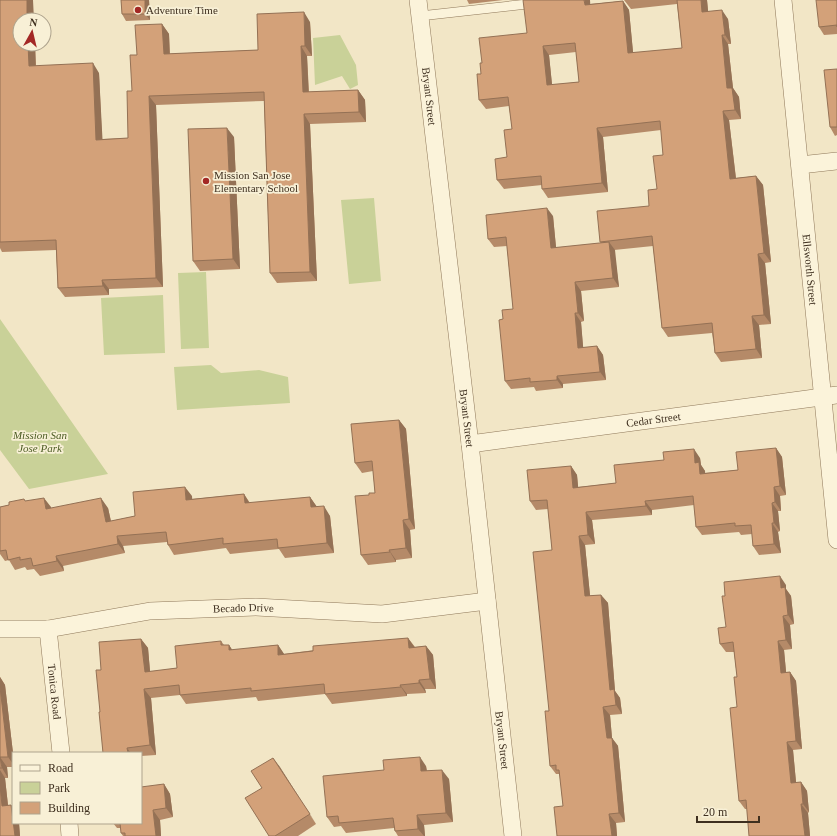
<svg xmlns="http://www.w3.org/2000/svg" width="837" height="836" viewBox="0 0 837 836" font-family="Georgia,serif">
<rect width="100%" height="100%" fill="#f2e6c6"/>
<path fill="#c9d198" d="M340,35L356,65L358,85L350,89L342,76L315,85L313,38Z
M374,198L381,281L349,284L341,200Z
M206,272L209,348L181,349L178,273Z
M163,295L165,353L104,355L101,298Z
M0,319L108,474L29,489L0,450Z
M211,365L221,373L259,370L288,377L290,403L177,410L174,367Z"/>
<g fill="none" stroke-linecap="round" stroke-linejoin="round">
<g stroke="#8f785a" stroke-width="10">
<path id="service" d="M420,16L536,3"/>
</g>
<g stroke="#8f785a" stroke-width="18">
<g id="minor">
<path id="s1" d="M418,0L470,444L513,836"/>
<path id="s2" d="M783,0L837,540"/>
<path d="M800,165L837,161"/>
<path id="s3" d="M470,444L837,395"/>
<path id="s4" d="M0,629H48L150,611L256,607L382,614L487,601"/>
<path id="s5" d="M48,629L61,753"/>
<path d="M69,823L70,836"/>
</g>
</g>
<use href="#service" stroke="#fbf3da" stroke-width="9"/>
<use href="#minor" stroke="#fbf3da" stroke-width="17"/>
</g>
<path fill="#b58a68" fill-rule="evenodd" d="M0,0L35,44L36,66L99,73L102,139L128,138L132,91L137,55L162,24L169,34L170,54L258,50L310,22L312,56H307L309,92L358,90L365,100L366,122L310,124L317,281L277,283L270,273L264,101L156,105L163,287L109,289V295L65,297L58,288L56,250L2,252L0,248Z
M121,0H149L150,20L126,21L122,14Z
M467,0H503L469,4Z
M624,0H707L708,11L728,19L731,44H728L733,88L739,97L741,119L729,120L736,178L756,176L763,185L771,262L765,263L771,324L759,325L762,358L721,362L715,353L712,333L668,337L662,328L653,246L614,250L619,287L581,291L584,321L581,322L583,348L597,346L603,355L606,380L563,384V388L536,391L534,387L511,389L505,381L503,319L513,309L507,246L494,247L488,239L553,216L556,248L601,243L600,242L649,206L657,189L663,155L661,130L603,137L608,192L548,198L542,189V185L504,189L497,180L507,157L512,129L509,106L486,109L479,100L482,63L527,33L590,4L623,1L629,10L633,53L682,48L677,4L631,9ZM576,52L579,82L552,85L549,55Z
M837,0V34L824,35L819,27Z
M837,69V135L835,136L830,127Z
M234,137L240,269L200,271L193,261Z
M399,420L406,429L415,529L410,530L412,558L396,560V562L368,565L361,555L369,495L375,493L373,471L362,473L355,463Z
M776,448L782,457L786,495L780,496L781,511H778L780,531L778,532L781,553L759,555L753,546L752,534L741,535L739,532L702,535L696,527L694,505L652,510V515L592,520L595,544L585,545L590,596L601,595L608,603L615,691L620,698L622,714L610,715L612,738L618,746L625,822L616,823L617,836H557L563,806L560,776L559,774H556L550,766L549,711L552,550L548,509L536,510L530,501L571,466L577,475L578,487L616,483L700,458L701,465L705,471V473L738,470Z
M244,494L250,503L310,497L317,507L330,516L334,553L285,558L279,549L230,554L226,548L174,555L168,545L167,542L123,546L125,553L63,566L64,571L40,576L34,569L27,570L25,567L15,570L9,560L5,561L0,554V507L26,501L51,507V508H108L111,521L135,516L192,496V499Z
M786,585V589L791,596L794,624L790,625L792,649L784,650L786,672H790L796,681L802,749L793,750L796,783L801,782L807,791L809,812L808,813L810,836H749L747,809H745L739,801L737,707V677L734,652H726L720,644L726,627Z
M408,638L415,647L426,646L433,655L436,689H425L426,693L407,694V696L332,704L325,694L258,701L256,697L186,704L180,695L151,698L156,755L141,756V753H103L100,712L101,670L141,639L148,648L150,672L177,668L221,641L224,645H229L232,650L278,645L284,654Z
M0,677L5,685L13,753V767H7L8,778H5L8,805H11L13,807V823H19L20,836H0Z
M273,758L316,824L298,836H269L262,788Z
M426,766L427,771L449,779L453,822L424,825L425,836H398L395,831L394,828L346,833L341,826L334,827L327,817Z
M164,784L170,794L173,817L160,820L161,836H123L121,833V828H117L113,823H141Z"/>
<path fill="#947155" d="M27,0H33L34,20H27Z
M145,0H149L150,20L145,14Z
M584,0H590L591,14L585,5Z
M701,0H707L709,21L702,12Z
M623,1L629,10L634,62L628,53Z
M722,10L728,19L731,44L725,35Z
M304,12L310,22L312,56L305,46Z
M162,24L169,34L170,64L164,54Z
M722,35L728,44L733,88L739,97L741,119L735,110L727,88Z
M28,44H35L36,75L29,66Z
M301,46L307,56L309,102L303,92Z
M543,46L549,55L553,94L547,85Z
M93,63L99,73L103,149L96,140Z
M358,90L365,100L366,122L359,112Z
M149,96L156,105L163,287L156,278Z
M723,111L729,120L737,188L730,179Z
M304,114L310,124L317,281L310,272Z
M227,128L234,137L240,269L233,259Z
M597,128L603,137L608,192L602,183Z
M756,176L763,185L771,262L764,253Z
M547,208L553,216L557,257L551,248Z
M609,242L615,250L619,287L613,278Z
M758,254L765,263L771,324L764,315Z
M102,280L109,289V295L103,286Z
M575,282L581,291L584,321L578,313Z
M575,313L581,322L584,357L578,348Z
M752,316L759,325L762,358L756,349Z
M597,346L603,355L606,380L600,372Z
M557,376L563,384V388L557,380Z
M399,420L406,429L415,529L409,519Z
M776,448L782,457L786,495L780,486Z
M694,449L700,458L701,465L705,471L706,482L700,474L695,463Z
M571,466L577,475L579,496L573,488Z
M185,487L192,496L193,510L186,500Z
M774,487L780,496L781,511L775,502Z
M244,494L250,504L245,503Z
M310,497L317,507H311Z
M44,498L51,507L53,519L46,509Z
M101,498L108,508L113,531L106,522Z
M645,501L652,510V515L646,506Z
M772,503L778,511L780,531L774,523Z
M324,506L330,516L334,553L327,543Z
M586,512L592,520L595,544L588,535Z
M403,520L410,530L412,558L406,548Z
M772,523L778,532L781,553L774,544Z
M117,536L123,546L125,553L118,544Z
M579,536L585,545L591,605L585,596Z
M389,550L396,560V562L390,552Z
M56,556L63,566L64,571L57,561Z
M780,576L786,585V589L791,596L794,624L788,615L781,588Z
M601,595L608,603L615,691L620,698L622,714L616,705L610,690Z
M783,616L790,625L792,649L786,640Z
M408,638L415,648H409Z
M141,639L148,648L151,682L145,672Z
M778,641L784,650L787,682L781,673Z
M229,645L235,654L229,650Z
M278,645L284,654L278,655Z
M426,646L433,655L436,689L430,679Z
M790,672L796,681L802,749L796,741Z
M0,677L5,685L13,753V764L8,757L0,687Z
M419,680L425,689L426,693L419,683Z
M400,685L407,694V696L401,687Z
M144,689L151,698L156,755L150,745Z
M603,707L610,715L612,738L618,746L625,822L619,813L607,738Z
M787,742L793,750L797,792L791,783Z
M127,748L131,753H128Z
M0,757L7,767L8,778L2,768Z
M420,757L426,766L428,781L421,771Z
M273,758L280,767L316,824L310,814Z
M0,770L5,778L9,815L2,806L0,785Z
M442,770L449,779L453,822L446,813Z
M801,782L807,791L809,812L803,804Z
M164,784L170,794L173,817L166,808Z
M801,804L808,813L810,836H805Z
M11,805L13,807V822Z
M153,810L160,820L161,836H156Z
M609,814L616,823L617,836H612Z
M417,815L424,825L425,836H424L418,829Z
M13,823H19L20,836H15Z"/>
<path fill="#d3a179" stroke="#947155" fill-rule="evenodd" d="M0,0H27V20H20V44H28L29,66L93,63L96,140L128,138L127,91H132L130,55H137L135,25L162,24L164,54L258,50L257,14L304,12L305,46H301L303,92L358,90L359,112L304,114L310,272L270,273L264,92L149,96L156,278L102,280L103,286L58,288L56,240L0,242Z
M121,0H145V14H122Z
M523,0H584L585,5L623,1L628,53L682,48L677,0H701L702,12L722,10L725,35H722L727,88H732L735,110L723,111L730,179L756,176L764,253L758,254L764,315L752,316L756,349L715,353L712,323L662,328L652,236L600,242L597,211L649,206L648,190L657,189L653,156L663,155L660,121L597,128L602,183L542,189L541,176L497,180L495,159L507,157L504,130L512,129L508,97L479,100L477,74H481L480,63H482L479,38L527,33ZM575,43L579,82L547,85L543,46Z
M816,0H837V27V25L819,27Z
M837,69V127H830L824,70Z
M227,128L233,259L193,261L188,129Z
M547,208L551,248L609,242L613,278L575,282L578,313H575L578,348L597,346L600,372L557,376V380L530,382V378L505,381L499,320L503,319L502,310L513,309L506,237L488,239L486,215Z
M399,420L409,519L403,520L406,548L389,550L390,552L361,555L355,496L369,495V493H375L372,461L355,463L351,424Z
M776,448L780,486L774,487L775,502L772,503L774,523H772L774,544L753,546L751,525L735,526V523L696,527L693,496L645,501L646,506L586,512L588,535L579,536L585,596L601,595L610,690L614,689L616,705L603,707L607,738H612L619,813L609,814L612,836H557L554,807L563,806L559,770H556V765L550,766L545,711H549L533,552L552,550L547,500L530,501L527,470L571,466L573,488L616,483L614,465L664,460L663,452L694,449L695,463L699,462L700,474L738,470L736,452Z
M185,487L186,500L244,494L245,503L310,497L311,507L324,506L327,543L278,548L277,539L223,544V538L168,545L166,532L117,536L118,544L56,556L57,561L33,566L31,558L20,560V557L8,560L6,550L0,551V507L9,505V502L24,499L25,501L44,498L46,509L101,498L106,522L135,516L133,492Z
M780,576L781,588L785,587L788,615L783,616L786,640L778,641L781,673L790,672L796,741L787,742L791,783L801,782L803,804H801L805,836H749L746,800L739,801L730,708L737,707L734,677H737L733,642L720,644L718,628L726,627L722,596H725L724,582Z
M408,638L409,648L426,646L430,679L419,680V683L400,685L401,687L325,694L324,684L251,691V688L180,695L179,685L144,689L150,745L127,748L128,753H103L99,712H100L96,670H101L99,642L141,639L145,672L177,668L175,646L221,641V645H229V650L278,645V655L313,651V646Z
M0,687L8,757H0L2,768H0Z
M420,757L421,771L442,770L446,813L417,815L418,829L395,831L393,818L339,823L338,816L327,817L323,776L384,770L383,760Z
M273,758L310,814L275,836H269L245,798L262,788L251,771Z
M164,784L166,808L153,810L156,836H125V833H121L120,823H141V787Z
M0,785L2,806L11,805L15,836H0Z"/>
<g fill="#a32825" stroke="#f8f0d6" stroke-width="1.5">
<circle cx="138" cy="10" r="4"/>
<circle cx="206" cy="181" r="4"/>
</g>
<g text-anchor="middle" stroke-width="3.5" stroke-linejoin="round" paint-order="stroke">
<g font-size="11" fill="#3e2f1f" stroke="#f8f0d6" text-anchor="start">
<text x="146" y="14">Adventure Time</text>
<text x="214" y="179">Mission San Jose<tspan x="214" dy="13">Elementary School</tspan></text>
</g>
<g font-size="11" fill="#3e2f1f" stroke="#f8f0d6">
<text dy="4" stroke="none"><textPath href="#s1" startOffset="97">Bryant Street</textPath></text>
<text dy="4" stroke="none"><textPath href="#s2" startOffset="271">Ellsworth Street</textPath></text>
<text dy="4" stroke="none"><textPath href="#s1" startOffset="421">Bryant Street</textPath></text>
<text dy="4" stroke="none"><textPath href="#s3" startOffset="185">Cedar Street</textPath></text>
<text dy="4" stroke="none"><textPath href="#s4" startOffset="245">Becado Drive</textPath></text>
<text dy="4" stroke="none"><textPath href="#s5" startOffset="63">Tonica Road</textPath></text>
<text dy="4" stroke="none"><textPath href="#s1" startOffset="745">Bryant Street</textPath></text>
</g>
<g font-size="11" font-style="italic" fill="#4c5c24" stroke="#f8f0d6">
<text x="40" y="439">Mission San<tspan x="40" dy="13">Jose Park</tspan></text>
</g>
</g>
<rect x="12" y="752" width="130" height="72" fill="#f8f0d6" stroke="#aea38d"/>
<rect x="20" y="765" width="20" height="6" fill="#fbf3da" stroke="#aea38d"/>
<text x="48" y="772" font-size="12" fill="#3e2f1f">Road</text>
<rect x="20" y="782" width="20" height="12" fill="#c9d198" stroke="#aea38d"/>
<text x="48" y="792" font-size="12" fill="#3e2f1f">Park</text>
<rect x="20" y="802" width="20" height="12" fill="#d3a179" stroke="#aea38d"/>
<text x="48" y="812" font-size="12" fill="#3e2f1f">Building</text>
<g transform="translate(32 32) rotate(8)"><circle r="19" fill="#f8f0d6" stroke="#aea38d"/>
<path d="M0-3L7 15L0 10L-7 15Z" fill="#a32825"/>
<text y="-6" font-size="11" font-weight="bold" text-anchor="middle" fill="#3e2f1f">N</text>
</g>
<path d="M697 816v6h62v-6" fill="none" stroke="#3e2f1f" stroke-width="2"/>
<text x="703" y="816" font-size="12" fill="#3e2f1f" stroke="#f8f0d6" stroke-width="3" paint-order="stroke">20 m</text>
</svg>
